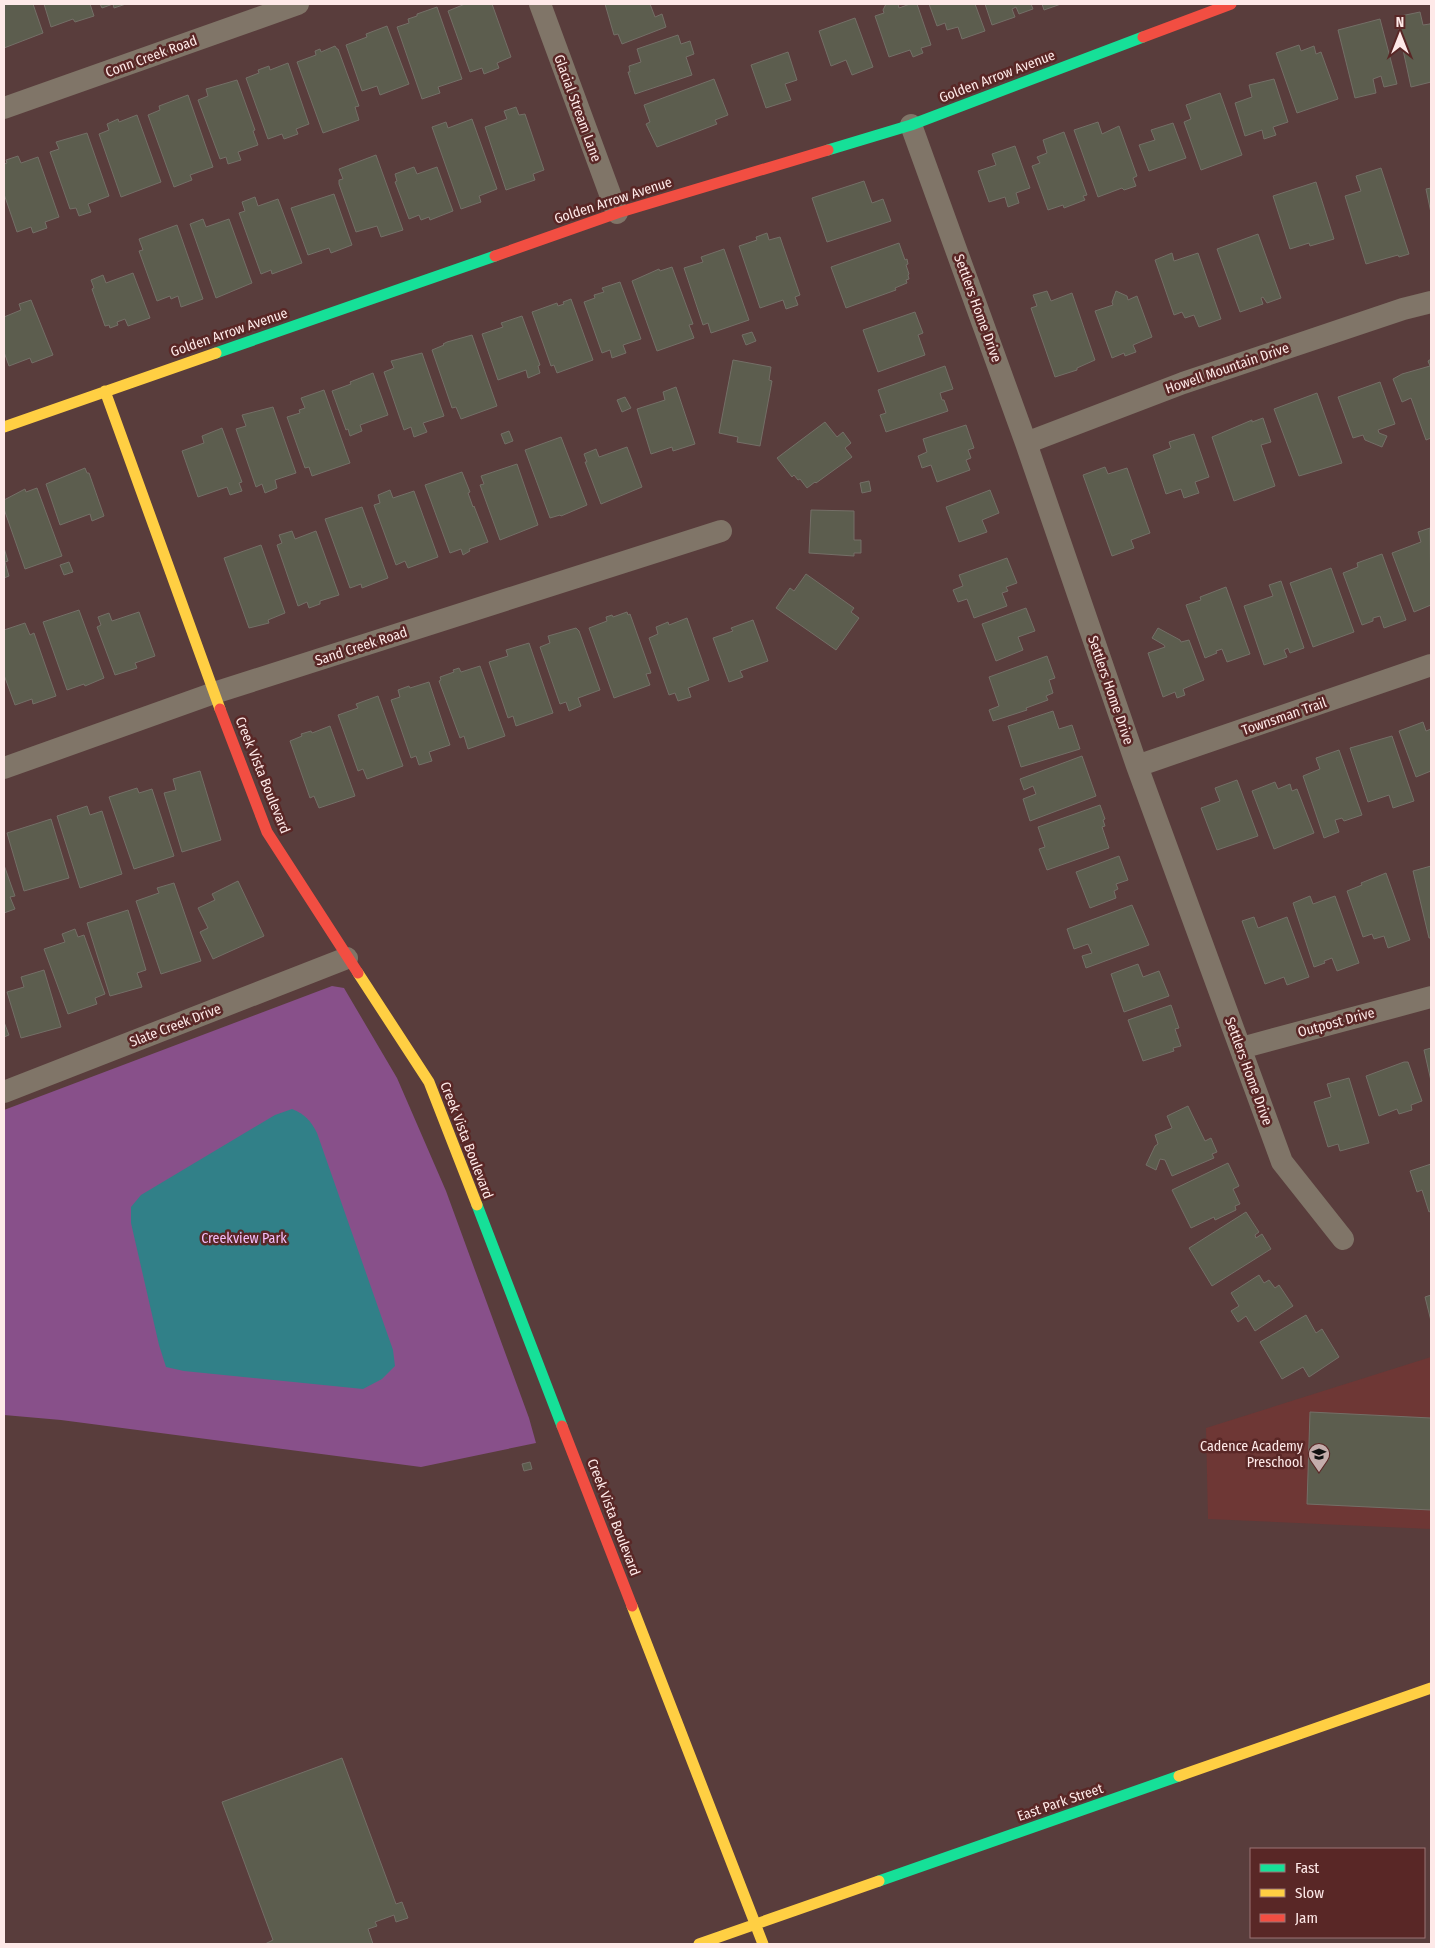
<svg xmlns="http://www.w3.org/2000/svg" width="1435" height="1948" viewBox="0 0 1435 1948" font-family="'Fira Sans Condensed',sans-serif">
<rect width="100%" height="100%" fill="#593d3c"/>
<path fill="#6e3735" d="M1431,1357V1529L1208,1519L1206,1428Z"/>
<path fill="#88508a" d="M332,986L344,988L397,1078L446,1191L529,1418L536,1443L421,1467L61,1420L4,1415V1110Z"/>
<path fill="#318088" d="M292,1109C305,1114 311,1121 317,1133L393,1350L395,1366L382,1379L363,1389L184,1371L166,1367L159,1345L131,1223V1207L141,1195L275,1115Z"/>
<path fill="#5c5d4e" stroke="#746f67" d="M4,4H33L43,33L4,48Z
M44,4H90L94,16L75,22L73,19L51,27Z
M100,4H126L114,8L113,4L102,8Z
M465,4H492L511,57L497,63L499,68L484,74L482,68L470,72L448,11Z
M605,4H650L655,17L662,14L666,27L622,44L618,34L614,35Z
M886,4H898L899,8L910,4H917L931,45L921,48L923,53L913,57L910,50L889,57L875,16L884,13L883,10Z
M929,4H975L985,31L962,39L958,27L947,30L945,23L937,26Z
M985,4H1031L1033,9L1019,14L1016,7L1012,9L1015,17L992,25Z
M1042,4H1061L1044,10Z
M437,7L462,79L438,87L440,93L422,99L397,27L409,23L408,19L417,16V14Z
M1420,12L1423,25L1430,24L1431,22V82L1411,87L1396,17Z
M855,18L873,67L852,75L846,60L831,66L819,31Z
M1380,19L1397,84L1384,87L1381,76L1373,79L1376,93L1355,98L1338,30Z
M387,26L409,84L380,95L377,86L362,91L346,45L367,37L366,34Z
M678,35L681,44L690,41L694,54L686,57L692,75L635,94L628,72H630L629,66L641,62L637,49Z
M1299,45L1301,51L1314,46L1316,54L1321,52L1338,99L1297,113L1276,53Z
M335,46L337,49H338L359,106L355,107L359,120L323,133L297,62L316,55L315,51L320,49L321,52Z
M788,52L797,80L785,84L791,100L766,108L751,65Z
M288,63L309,124L296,129L298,134L284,139L282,134L268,139L246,78L259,73L258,70L269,66L270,70Z
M714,79L728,115L715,120L717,124L657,147L646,124L650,122L644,105Z
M1274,79L1288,122L1273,127L1276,135L1264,139L1262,130L1245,136L1235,103L1252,97L1249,85Z
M237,80L255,130L253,131L258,145L238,152L241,160L228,164L226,157L220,159L198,100L208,96L206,89Z
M1220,93L1242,155L1201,170L1184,122L1191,119L1186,105Z
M188,95L213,167L190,175L192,180L174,187L148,115L160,110L159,106Z
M516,107L519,115L525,114L544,170L533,174L535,180L506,190L485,127L507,119L504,111Z
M137,115L161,182L121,197L99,134L109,130L107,124L118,119L119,122Z
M472,119L497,189L479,196L481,202L461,209L432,127L446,122L448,128Z
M1098,122L1102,134L1119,126L1137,176L1133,178L1136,186L1124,190L1122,188L1098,197L1074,130Z
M1173,123L1186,158L1149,171L1139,145L1155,140L1151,130Z
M1064,132L1087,195L1083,196L1085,200L1064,208L1063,205L1048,210L1032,166L1040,163L1037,157L1047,153L1043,140Z
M87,133L109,196L88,204L91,212L79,216L76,208L70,209L50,152L59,149L56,142Z
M1015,146L1030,188L1016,193L1019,203L1008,207L1005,197L989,202L978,171L996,165L992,154Z
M376,155L403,230L381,237L377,226L356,232L339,184V180L343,179L339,169Z
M18,156L21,163L38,157L59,217L45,222L47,228L33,233L31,227L17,232L4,194V164L7,163L6,160Z
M414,167L417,174L437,167L453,211L430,220L429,217L421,220L419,215L409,219L395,182L397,181L395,174Z
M1381,168L1409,254L1399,257L1398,255L1366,264L1345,196L1361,191L1356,176Z
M864,181L872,203L883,199L891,221L827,242L812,198Z
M1316,182L1334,239L1310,246L1309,243L1290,249L1273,196Z
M1431,188V213L1426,189Z
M334,194L352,245L331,253L329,248L308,255L291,208Z
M255,197L258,206L278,199L302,263L272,274L271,270L261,274L239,213L245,211L242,202Z
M203,219L206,227L229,219L252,283L216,298L190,224Z
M177,225L203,299L181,307L178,296L171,299L170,296L157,301L139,251L143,250L139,239Z
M767,233L769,240L780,237L800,295L795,297L798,305L786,309L783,300L760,308L739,246L757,240L756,237Z
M1258,234L1281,298L1267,303L1263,297L1261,298L1263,304L1240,312L1217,249Z
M899,243L905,260L907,259L908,264L906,265L909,274L908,275L909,279L906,280L907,283L895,288L896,290L846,308L831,267Z
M724,249L749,320L711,333L708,323L703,325L684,268L703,262L701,257Z
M1172,253L1174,261L1198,253L1221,319L1199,327L1194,315L1185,318L1182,312L1174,315L1155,260Z
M672,267L693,324L689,325L694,338L657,351L632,281L659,269L660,271Z
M133,273L150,318L128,326L125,319L117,322L118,325L110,328L109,325L105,326L92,289L94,288L91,280L103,275L106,283Z
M620,282L641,339L623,345L626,353L612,358L610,350L602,353L584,302L595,298L594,295L604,292L602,288Z
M1047,291L1051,301L1072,293L1095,360L1077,368V370L1055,377L1031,308L1037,306L1033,295Z
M1116,291L1127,296L1128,300L1137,296L1152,337L1133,345L1136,352L1125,356L1124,353L1112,358L1095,311L1113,305L1112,302Z
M571,299L593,360L557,373L554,365L551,366L532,312L557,303L558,306L564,304L563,302Z
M31,300L53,355L32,363L30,358L9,366L4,352V317L21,310L19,304Z
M915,312L923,333L918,335L925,355L878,372L863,330Z
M522,316L540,365L538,366L540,373L528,378L526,370L498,380L482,334L503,327L501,323Z
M752,332L756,341L746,345L742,335Z
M472,335L497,406L461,419L456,407L452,408L432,350L444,345L443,344L447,342Z
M422,353L444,416L423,423L427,432L414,437L411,427L404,430L384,372L394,368L391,361Z
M1431,359V438L1426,440L1411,398L1402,402L1393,379L1402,374L1430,366L1428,361Z
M733,360L771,367L769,380L772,381L760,446L737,442L738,437L719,433Z
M945,366L953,389L940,393L942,400H944L948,411L886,432L880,415L886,413L878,390Z
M373,373L388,415L360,425L362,431L350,436L348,429L346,430L332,391L351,384L350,382Z
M1380,382L1395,424L1378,430L1379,433L1387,436L1382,447L1365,440L1363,435L1353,438L1338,397Z
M676,387L695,444L673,451L672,447L651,454L637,409L665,400L663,392Z
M324,390L350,463L312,476L309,467L305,468L287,417L300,413L299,410L305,408L301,398Z
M1317,393L1342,463L1299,476L1274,409Z
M625,397L631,408L622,412L617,400Z
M273,407L296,473L275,480L277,488L265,493L262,484L256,487L236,429L246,426L242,415Z
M1263,418L1271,442L1261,445L1275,486L1234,501L1212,437L1252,420V422Z
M825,422L837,437L843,432L851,443L845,448L852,457L816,483L815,482L807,488L800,479L798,480L794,475L792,477L777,458Z
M966,425L974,448L968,450L971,458L966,460L970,470L937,482L931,465L922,468L918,456L927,452L923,439Z
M222,428L242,482L239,483L242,491L230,495L227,487L198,497L182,451L204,443L202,436Z
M509,431L513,441L505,444L501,434Z
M1194,434L1209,477L1195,482L1199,493L1184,498L1181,489L1166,494L1153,455L1171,448L1169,442Z
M561,437L587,505L561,516L560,515L550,518L525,450Z
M627,447L642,487L601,504L585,462H587L584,454L596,449L599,457Z
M517,464L538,525L500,540L480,485L484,484L481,476Z
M1105,467L1108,474L1127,468L1150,533L1131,540L1134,548L1112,556L1083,475Z
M85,468L87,473H89L104,516L92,521L90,514L60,525L46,484Z
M462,472L470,492L468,493L473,507L474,506L488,542L469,549L470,551L463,555L461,549L450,553L425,485Z
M869,481L871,491L862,493L860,483Z
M37,488L62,556L25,569L4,509V500L25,489L26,492Z
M390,490L393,498L414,491L438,557L408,568L405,561L396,565L374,505L380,503L378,495Z
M990,490L999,513L982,520L987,532L959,542L946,507Z
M362,507L388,578L362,588L361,584L350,588L325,519Z
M811,510L854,511V540H861V553H854V556L809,553Z
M1430,528L1431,605L1414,612L1392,553L1421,542L1418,532Z
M292,531L295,539L316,531L339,595L320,601V604L309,608L307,602L298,606L277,545L282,543L279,535Z
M261,545L285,613L268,620L269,623L249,628L224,558Z
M4,548L8,561L5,562L9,576L4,578Z
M1382,554L1406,620L1384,628L1380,616L1373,618V621L1362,625L1343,573L1358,567L1357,563Z
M1007,558L1017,583L1006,587L1008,591L1002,593L1007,606L974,618L967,599L958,602L953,590L963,586L959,575Z
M69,562L73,572L64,575L60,565Z
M1331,568L1354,632L1313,647L1290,583Z
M806,574L854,608L851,612L859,618L836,650L776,608L790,588L794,591Z
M1281,581L1304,648L1290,653L1288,648L1284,650L1287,657L1264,665L1244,606L1273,596L1269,585Z
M1226,587L1250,654L1227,662L1222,649L1216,651L1217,653L1205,658L1186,605L1201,600L1200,597Z
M1026,608L1035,631L1018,637L1023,650L996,661L982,624Z
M79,610L104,678L85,686L84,684L67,690L43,622Z
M139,612L155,656L135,663L137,668L115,675L97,627L101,625L98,617L109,613L112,621Z
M627,612L628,615L630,614L651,673L646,674L650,685L614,698L589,628L607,621L606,617L612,615L613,617Z
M687,618L709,680L688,688L691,697L678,701L675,693L669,695L649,638L658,634L656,627L668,622L669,625Z
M753,620L768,661L740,671L743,677L729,682L713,638L733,631L731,628Z
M25,623L30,635L34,633L56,696L33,704L32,699L15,705L4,675V630Z
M576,628L579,631L600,690L578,698L581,706L569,711L566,702L560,704L540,647L550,643L548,636Z
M1158,628L1180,640L1181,642L1189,640L1204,680L1183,689L1185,695L1177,698L1175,692L1163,697L1148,653L1165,647L1164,645L1152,638Z
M529,643L553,713L516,726L513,716L508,718L489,662L508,656L506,650Z
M1047,656L1055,678L1049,680L1053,693L1046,696L1048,700L1026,708L1027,710L993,721L989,710L999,706L989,677Z
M480,666L505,736L468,749L464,736L460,738L439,681L441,680L440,677L454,672L453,670L459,668L461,672Z
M429,682L450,745L429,752L432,761L419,765L416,756L411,758L391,700L400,697L398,690L409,686L410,688Z
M378,696L403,766L367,779L363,769L358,771L338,715L358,708L356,704Z
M1053,711L1059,729L1072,725L1080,749L1021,767L1008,726Z
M1423,722L1426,731L1431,729V771L1416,777L1399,731Z
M330,726L355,796L319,808L314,796L310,798L290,741L302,736L301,734L311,731L312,733Z
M1392,736L1414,801L1393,808L1389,795L1368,802L1350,748Z
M1339,750L1362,815L1344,821L1342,818L1335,820L1339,832L1324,838L1303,776L1320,769L1316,758Z
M1082,756L1096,796L1030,821L1023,799L1036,794L1033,786L1024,790L1020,779Z
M200,771L221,840L182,852L164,793L176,790L173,779Z
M1237,780L1258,836L1217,850L1201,808L1220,801L1215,788Z
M1275,782L1278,789L1290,784L1292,791L1297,789L1314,833L1274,849L1252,791Z
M137,788L139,793L152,789L174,856L134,869L109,797Z
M1100,805L1105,819L1103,820L1105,826L1102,827L1109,848L1047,870L1039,849L1045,847L1038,827Z
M87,806L90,815L102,811L122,874L80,888L57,816Z
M51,819L69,878L24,891L7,833Z
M1119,856L1128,880L1116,884L1118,889L1114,891L1116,898L1090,908L1076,872Z
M4,865L15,896L10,897L15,909L4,913Z
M1431,866V938H1429L1413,871Z
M1386,873L1410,940L1388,948L1384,936L1374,939L1372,934L1363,937L1347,891L1362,885L1361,883Z
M238,881L264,936L213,959L200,932L208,928L198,908L215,900L212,894Z
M174,883L201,961L161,974L136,901L159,893L157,888Z
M1310,896L1313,904L1335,896L1359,963L1337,971L1332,958L1324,961L1325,963L1314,967L1293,903Z
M1132,905L1149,945L1086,968L1082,956L1092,953L1088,944L1074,949L1067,929Z
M128,910L146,970L137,973L142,987L110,996L87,923Z
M1254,917L1258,928L1287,917L1309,977L1287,985L1284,977L1265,984L1242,921Z
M75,929L78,937L84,935L105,994L95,998L97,1004L68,1014L44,949L65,942L62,934Z
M1138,964L1143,977L1159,971L1169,996L1124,1012L1111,974Z
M44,970L61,1027L21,1038L7,992L24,987L21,977Z
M1171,1005L1179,1028L1175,1029L1181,1046L1173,1048L1174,1051L1143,1061L1128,1020Z
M4,1022L9,1035L4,1037Z
M1431,1048V1081L1424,1050Z
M1404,1062H1408L1422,1101L1411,1105L1412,1110L1399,1114L1397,1109L1379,1116L1366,1076Z
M1349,1078L1369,1143L1340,1151L1338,1144L1328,1147L1314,1102L1331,1097L1327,1084Z
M1188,1106L1205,1141L1211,1138L1217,1152L1212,1154L1214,1158L1172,1176L1165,1160L1160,1159L1156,1170L1146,1165L1155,1146L1158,1144L1155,1135L1172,1128L1167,1116Z
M1228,1163L1239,1186L1233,1189L1240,1204L1235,1206L1236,1210L1215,1220L1214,1217L1191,1228L1172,1190Z
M1431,1164V1211L1429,1212L1422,1190L1417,1192L1410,1171Z
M1246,1212L1259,1232L1255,1235L1256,1238L1262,1234L1271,1249L1212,1286L1189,1248Z
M1259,1275L1264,1283L1269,1280L1275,1288L1279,1285L1293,1306L1255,1331L1246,1316L1238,1322L1231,1311L1239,1306L1231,1293Z
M1431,1295V1321L1425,1297Z
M1306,1315L1316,1333L1322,1329L1339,1357L1309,1377L1303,1367L1282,1379L1260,1342Z
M1310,1412L1431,1418V1510L1307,1504Z
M530,1462L532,1469L524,1471L522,1464Z
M342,1758L396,1904L402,1902L408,1918L396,1922L394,1915L375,1922L377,1926L368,1929L373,1944H265L273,1940L222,1802Z"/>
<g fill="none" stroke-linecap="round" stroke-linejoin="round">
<path stroke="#807568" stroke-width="22" d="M540,4L617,213
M4,108L298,4
M911,125L1026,443L1137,766L1282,1162L1343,1239
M1026,443L1183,383L1403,309L1431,302
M1137,766L1431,665
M4,768L214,693L721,531
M1241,1048L1431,997
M4,1092L347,958"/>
<path stroke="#16e098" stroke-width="11" d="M828,150L911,125L1143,37
M216,353L495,256
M477,1205L562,1426
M879,1881L1179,1776"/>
<path stroke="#ffcf43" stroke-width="11" d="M105,391L220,709
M4,427L216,353
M358,973L429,1082L477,1205
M632,1606L763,1944
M1179,1776L1431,1688
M699,1944L879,1881"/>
<path stroke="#f24e42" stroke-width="11" d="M1143,37L1231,4
M495,256L617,213L828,150
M220,709L267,832L358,973
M562,1426L632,1606"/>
</g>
<defs>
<g id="school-pin" transform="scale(1.125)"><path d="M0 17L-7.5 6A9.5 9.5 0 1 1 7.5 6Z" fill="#c4adac" stroke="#592726"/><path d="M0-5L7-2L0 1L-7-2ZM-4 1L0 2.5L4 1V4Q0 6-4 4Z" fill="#111"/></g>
</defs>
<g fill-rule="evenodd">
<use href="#school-pin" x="1319" y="1454"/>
</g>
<g text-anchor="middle" stroke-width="5" stroke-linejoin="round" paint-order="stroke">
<g font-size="14" fill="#fee9e8" stroke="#592726">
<text transform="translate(151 56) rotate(-20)" y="5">Conn Creek Road</text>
<text transform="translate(997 76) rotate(-21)" y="5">Golden Arrow Avenue</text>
<text transform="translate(578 108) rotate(70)" y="5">Glacial Stream Lane</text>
<text transform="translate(613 200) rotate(-18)" y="5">Golden Arrow Avenue</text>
<text transform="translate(978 308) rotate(70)" y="5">Settlers Home Drive</text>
<text transform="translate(229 332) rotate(-19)" y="5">Golden Arrow Avenue</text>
<text transform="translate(1227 368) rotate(-19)" y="5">Howell Mountain Drive</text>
<text transform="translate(361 646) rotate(-18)" y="5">Sand Creek Road</text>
<text transform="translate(1111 690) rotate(71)" y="5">Settlers Home Drive</text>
<text transform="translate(1284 716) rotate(-19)" y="5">Townsman Trail</text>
<text transform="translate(263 775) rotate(68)" y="5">Creek Vista Boulevard</text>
<text transform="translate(1336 1022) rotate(-15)" y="5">Outpost Drive</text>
<text transform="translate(175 1025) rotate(-21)" y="5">Slate Creek Drive</text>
<text transform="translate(1249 1071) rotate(70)" y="5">Settlers Home Drive</text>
<text transform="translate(467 1140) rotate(69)" y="5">Creek Vista Boulevard</text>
<text transform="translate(614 1517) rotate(69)" y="5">Creek Vista Boulevard</text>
<text transform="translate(1060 1802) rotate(-19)" y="5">East Park Street</text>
</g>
<g font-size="14" fill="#f5bdfb" stroke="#592726">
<text x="244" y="1243">Creekview Park</text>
</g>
<g font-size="14" fill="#fee9e8" stroke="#592726" text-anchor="end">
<text x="1303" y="1451">Cadence Academy<tspan x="1303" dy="16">Preschool</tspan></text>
</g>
</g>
<rect width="1435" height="1948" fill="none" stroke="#fee9e8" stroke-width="10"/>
<rect x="1250" y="1848" width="175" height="90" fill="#592726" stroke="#9b7574"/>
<rect x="1260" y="1864" width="25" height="8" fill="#16e098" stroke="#9b7574"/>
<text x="1295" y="1873" font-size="15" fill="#fee9e8">Fast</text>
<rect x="1260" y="1889" width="25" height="8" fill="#ffcf43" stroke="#9b7574"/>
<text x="1295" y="1898" font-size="15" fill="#fee9e8">Slow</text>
<rect x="1260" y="1914" width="25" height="8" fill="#f24e42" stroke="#9b7574"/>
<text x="1295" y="1923" font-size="15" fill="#fee9e8">Jam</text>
<g transform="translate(1400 35)" stroke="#592726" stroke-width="4" paint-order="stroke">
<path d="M0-4L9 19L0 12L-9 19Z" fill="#fee9e8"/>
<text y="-8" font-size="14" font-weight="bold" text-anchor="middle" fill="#fee9e8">N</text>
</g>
</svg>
